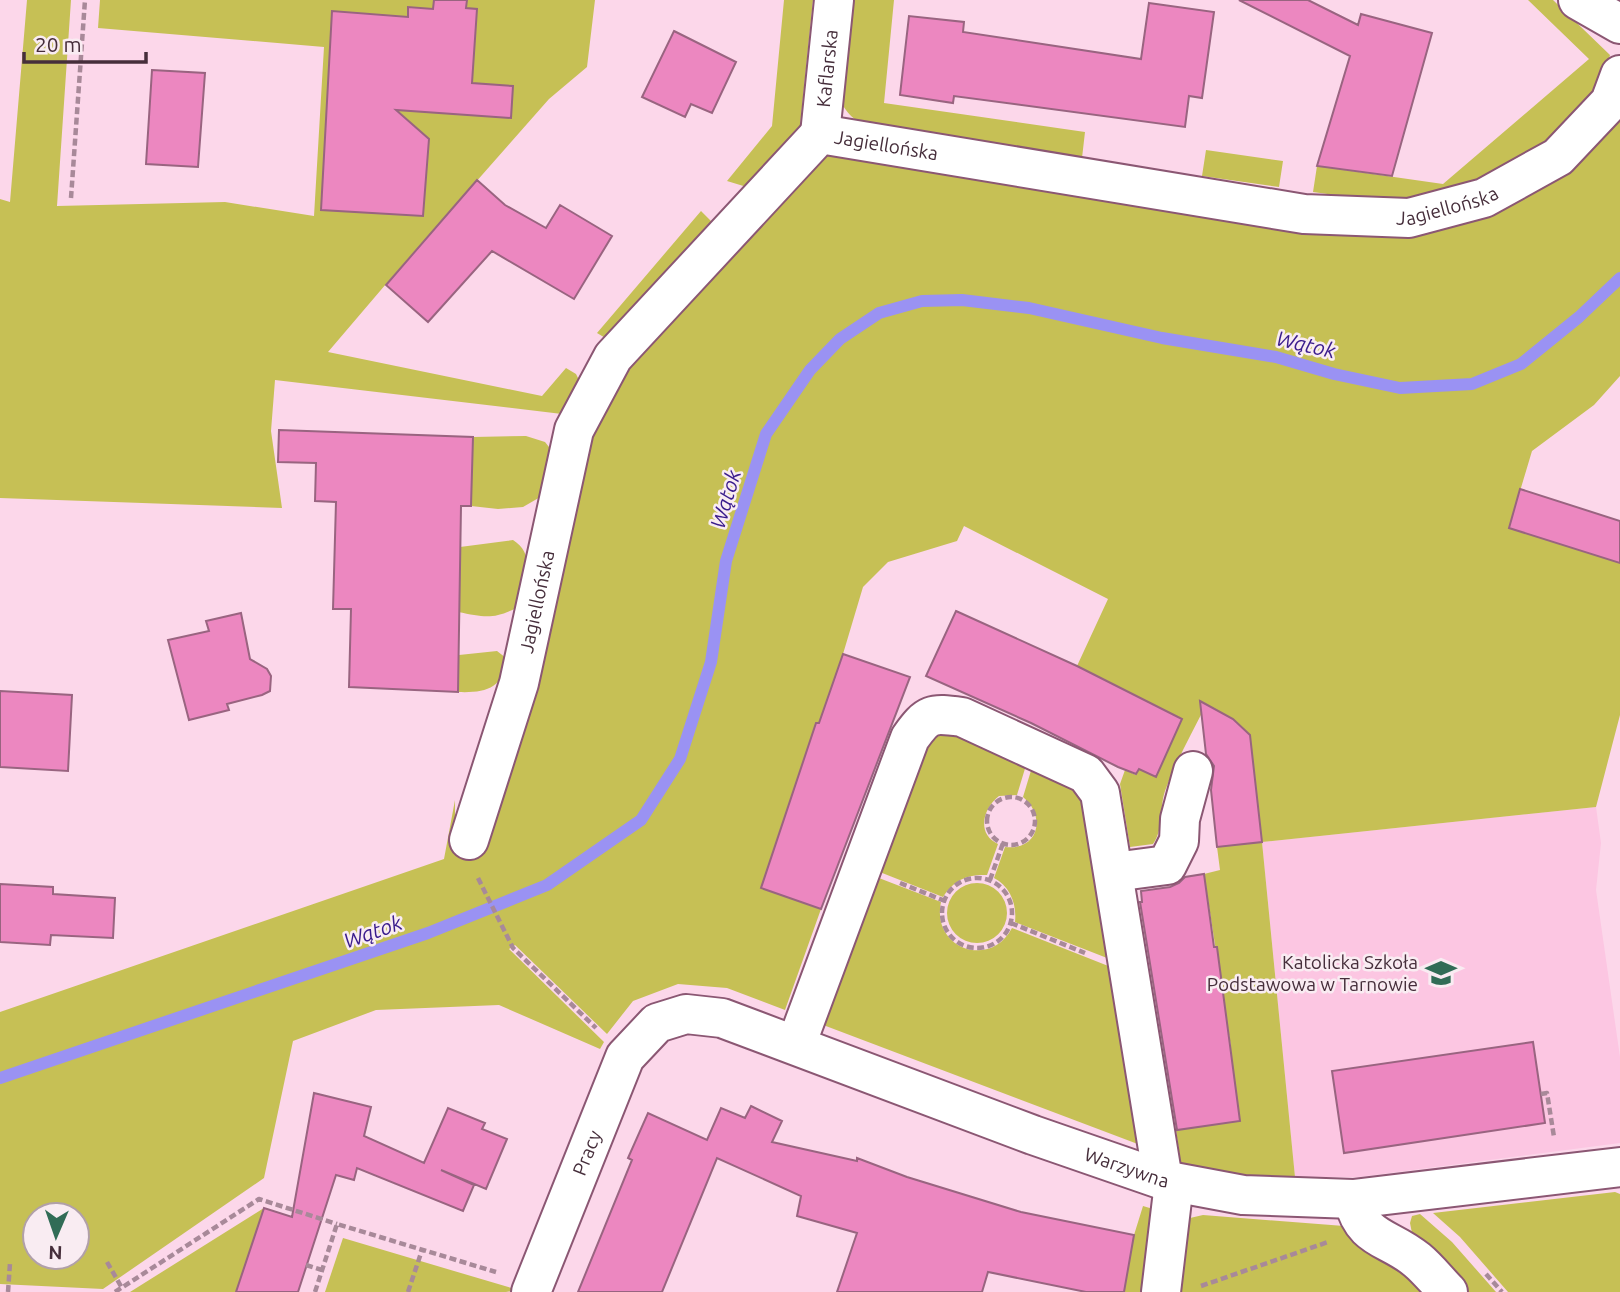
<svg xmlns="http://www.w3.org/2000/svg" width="1620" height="1292" viewBox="0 0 1620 1292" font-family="Ubuntu,sans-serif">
<rect width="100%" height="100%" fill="#fcd7ea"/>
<path fill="#fcc6e2" d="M1596,807L1601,843L1596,890L1620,1057V1143L1359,1177H1295L1262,842Z"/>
<path fill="#c6c055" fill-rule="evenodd" d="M27,0H71L57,206L225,202L314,216L324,47L98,28L100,0H595L587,67L549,99L386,284L328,352L542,396L566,368L576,374L581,384L562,414L275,380L271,431L282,508L0,498V199L10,202Z
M784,0H813L799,136L750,188L727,181L772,126Z
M853,0H894L884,103L1085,132L1082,158L881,129C862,125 852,121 842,104Z
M1528,0H1553L1610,55C1608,63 1606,73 1602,81C1575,130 1485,189 1430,199C1391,205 1352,197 1313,192L1317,166L1443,184L1589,59Z
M1620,89V275L1578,316L1521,362L1471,381L1401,385L1336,372L1277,355L1163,335L1030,306L963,298H922L877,310L839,336L808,367L764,434L724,561L709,662L678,756L640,819L546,883L429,930L0,1075V1012L444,859L455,800V823L578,432L617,360L817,148L1304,219L1487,202Z
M1206,150L1283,161L1279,187L1202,176Z
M701,211L711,221V232L607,339L597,333Z
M1620,283V376L1594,405L1532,451L1509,528L1620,563V715L1596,807L1262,842L1295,1177L1245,1176L1181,1165L1176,1130L1239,1121L1230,1048L1231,1047L1204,874L1220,870L1217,847L1262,842L1250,735L1233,719L1206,705C1192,733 1176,761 1165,791C1159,809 1164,829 1153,844L1130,847L1120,784L1125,770L1136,775L1139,769L1156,777L1182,719L1077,666L1108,599L964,526L957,541L888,562L863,587L843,654L819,723H816L814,728L761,888L821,909L785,1010L727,988L678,984L633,1001L607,1034L515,945L509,949L604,1042L600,1049L499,1005L376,1010L293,1041L264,1178L103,1289L0,1284V1083L429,937L528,897L548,888L643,823L683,760L714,663L730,561L769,437L812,372L842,341L880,316L922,304L962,303L1028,311L1161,342L1274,360L1334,377L1400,390L1472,387L1523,367L1582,319ZM35,1215H77V1257H35Z
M526,436L545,442L553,452L542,496L523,507L498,509L471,506L473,437Z
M513,540C538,556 524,582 518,607C494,620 484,617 458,612L460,547Z
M497,651L506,658C504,689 485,693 458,692L459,655Z
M927,723L1030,752L1017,795L999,796C983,808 976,834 998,844L987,875C967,874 954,880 943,897L867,867Z
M1036,754L1085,777L1125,965L1015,922C1017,904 1010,886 994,878L1005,847C1038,851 1047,817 1023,797Z
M866,873L941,902C931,948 990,970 1012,928L1126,973L1143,1146L810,1020Z
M947 913a30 30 0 1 1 60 0a30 30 0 1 1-60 0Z
M1615,1192L1620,1194V1292H1508L1460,1237L1433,1213Z
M1143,1206L1153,1209L1151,1292H1124L1134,1235Z
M264,1208L236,1292H130Z
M1420,1214L1452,1242L1496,1292H1468L1413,1238L1410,1223L1412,1216Z
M1203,1215L1344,1226L1430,1292H1172L1180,1225L1190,1218Z
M343,1238L518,1290L506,1292H325Z"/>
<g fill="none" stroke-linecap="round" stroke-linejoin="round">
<path stroke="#9a92f3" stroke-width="12" d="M0,1078L428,933L547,885L641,820L680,759L711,662L726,561L766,434L810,370L840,339L879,313L922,301L962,300L1029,308L1162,338L1276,357L1334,374L1400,388L1472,384L1521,364L1579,317L1620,278"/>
</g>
<path fill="#ec87c0" stroke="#996480" stroke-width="2" d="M434,0H467L466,8L477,9L472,83L513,86L511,118L396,110L429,139L423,216L321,210L332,11L408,17V7L433,9Z
M1239,0H1308L1358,25L1361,14L1432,33L1392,176L1317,166L1350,56Z
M1149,3L1214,12L1202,98L1189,96L1185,127L954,96L953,103L900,95L909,16L964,22L963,32L1141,59Z
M674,31L736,62L712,113L691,104L685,117L642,97Z
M152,70L205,73L198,167L146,164Z
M477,180L505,205L546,228L560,205L612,236L574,299L492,251L428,322L386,285Z
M279,430L473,437L471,506H461L458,692L349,687L351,609H333L336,502L315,501L316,463L278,462Z
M1520,489L1620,521V563L1509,528Z
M956,611L1077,666L1182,719L1156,777L1139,769L1136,774L1118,767L1031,723L926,676Z
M241,613L250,659L267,669L271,676L270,691L262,695L227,704L229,710L189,720L168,640L209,631L206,621Z
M843,654L910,677L821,909L761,888L816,723H819Z
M0,691L72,695L68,771L0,767Z
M1200,701L1233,719L1250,735L1262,842L1217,847L1211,790L1214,766L1206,754Z
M1204,874L1214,947H1217L1240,1121L1177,1130L1140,902H1142L1141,891L1170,887L1179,883L1185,877Z
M0,884L53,887V894L115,898L113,938L51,935L50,945L0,942Z
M1533,1042L1545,1123L1344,1153L1332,1071Z
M314,1093L371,1107L364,1136L424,1163L448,1108L485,1123L482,1129L507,1139L486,1189L441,1170L474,1185L463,1211L357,1168L354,1180L336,1175L298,1292H236L264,1208L292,1217Z
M751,1106L782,1121L772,1142L857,1161V1158L907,1177L1021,1212L1134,1235L1124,1292H1086L988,1272L982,1292H837L857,1233L797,1216L801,1196L717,1158L662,1292H578L632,1160L628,1158L648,1113L707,1140L721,1108L745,1118Z"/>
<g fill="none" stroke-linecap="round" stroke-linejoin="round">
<g stroke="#8b5773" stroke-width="42">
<g id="minor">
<path d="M1578,0L1620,24"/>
<path id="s1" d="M820,134L834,0"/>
<path id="s2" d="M469,840L519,683L574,430L613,357L820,134L1304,214L1409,218L1484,198L1558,157L1610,102L1620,75"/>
<path d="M1114,872L1167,865L1179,841L1180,819L1193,771"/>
<path d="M796,1045L910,738C928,713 931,713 962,717L1086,774L1100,793L1163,1180"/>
<path d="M1353,1199C1363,1241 1388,1236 1417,1260C1428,1269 1438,1282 1448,1292"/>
<path id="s3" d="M531,1292L625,1057L657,1023L686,1014L722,1018L1033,1135L1163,1180L1243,1195L1353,1199L1620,1167"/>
<path d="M1161,1292L1174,1183"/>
</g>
</g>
<path stroke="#a88999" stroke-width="4.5" stroke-dasharray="7 3.5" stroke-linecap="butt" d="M71,198L85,0
M987 821a24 24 0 1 1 48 0a24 24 0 1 1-48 0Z
M478,878L513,948L596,1028
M942 913a35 35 0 1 1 70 0a35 35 0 1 1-70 0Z
M990,880L1003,843
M900,883L945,901
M1011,923L1085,953
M1541,1094L1547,1093L1554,1137
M107,1262L122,1288
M306,1265L322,1270
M1486,1274L1502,1292
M1201,1286L1328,1242
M8,1292L10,1263
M115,1292L259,1199L337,1224
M315,1292L337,1224L496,1272
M408,1292L422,1250"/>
<use href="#minor" stroke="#fff" stroke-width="38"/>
</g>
<defs>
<g id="school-bare" transform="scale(2.415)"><path d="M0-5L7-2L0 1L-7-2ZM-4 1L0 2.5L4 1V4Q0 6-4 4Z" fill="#316c56" stroke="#f9ecf2" stroke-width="2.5" paint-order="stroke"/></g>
</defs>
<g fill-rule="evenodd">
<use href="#school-bare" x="1441" y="973"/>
</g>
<g text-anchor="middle" stroke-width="5" stroke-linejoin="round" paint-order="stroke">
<g font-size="19" fill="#462e3b" stroke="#f9ecf2">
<text dy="7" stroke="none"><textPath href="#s1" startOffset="66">Kaflarska</textPath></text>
<text dy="7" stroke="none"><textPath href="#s2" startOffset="878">Jagiellońska</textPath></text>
<text dy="7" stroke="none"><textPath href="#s2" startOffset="1446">Jagiellońska</textPath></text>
<text dy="7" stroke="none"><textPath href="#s2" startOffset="248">Jagiellońska</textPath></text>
<text dy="7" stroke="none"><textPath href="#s3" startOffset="150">Pracy</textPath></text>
<text dy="7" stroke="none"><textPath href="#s3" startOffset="798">Warzywna</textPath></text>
</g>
<g font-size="19" fill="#462e3b" stroke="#f9ecf2" text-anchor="end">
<text x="1418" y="969">Katolicka Szkoła<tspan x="1418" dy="22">Podstawowa w Tarnowie</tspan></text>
</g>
<g font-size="21" font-style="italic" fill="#3a1c8c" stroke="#f9ecf2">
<text transform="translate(1306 345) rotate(13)" y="7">Wątok</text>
<text transform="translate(726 499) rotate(-73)" y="7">Wątok</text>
<text transform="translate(373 932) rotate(-19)" y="7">Wątok</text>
</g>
</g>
<g transform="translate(56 1236) rotate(182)"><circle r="33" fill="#f9ecf2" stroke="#b1a0a9" stroke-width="2"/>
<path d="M0-5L12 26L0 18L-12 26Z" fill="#316c56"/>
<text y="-10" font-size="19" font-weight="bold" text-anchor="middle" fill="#462e3b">N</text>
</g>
<path d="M24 52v10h122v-10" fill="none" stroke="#462e3b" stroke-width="3.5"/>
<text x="35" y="52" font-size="21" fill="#462e3b" stroke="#f9ecf2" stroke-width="5" paint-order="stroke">20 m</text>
</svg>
